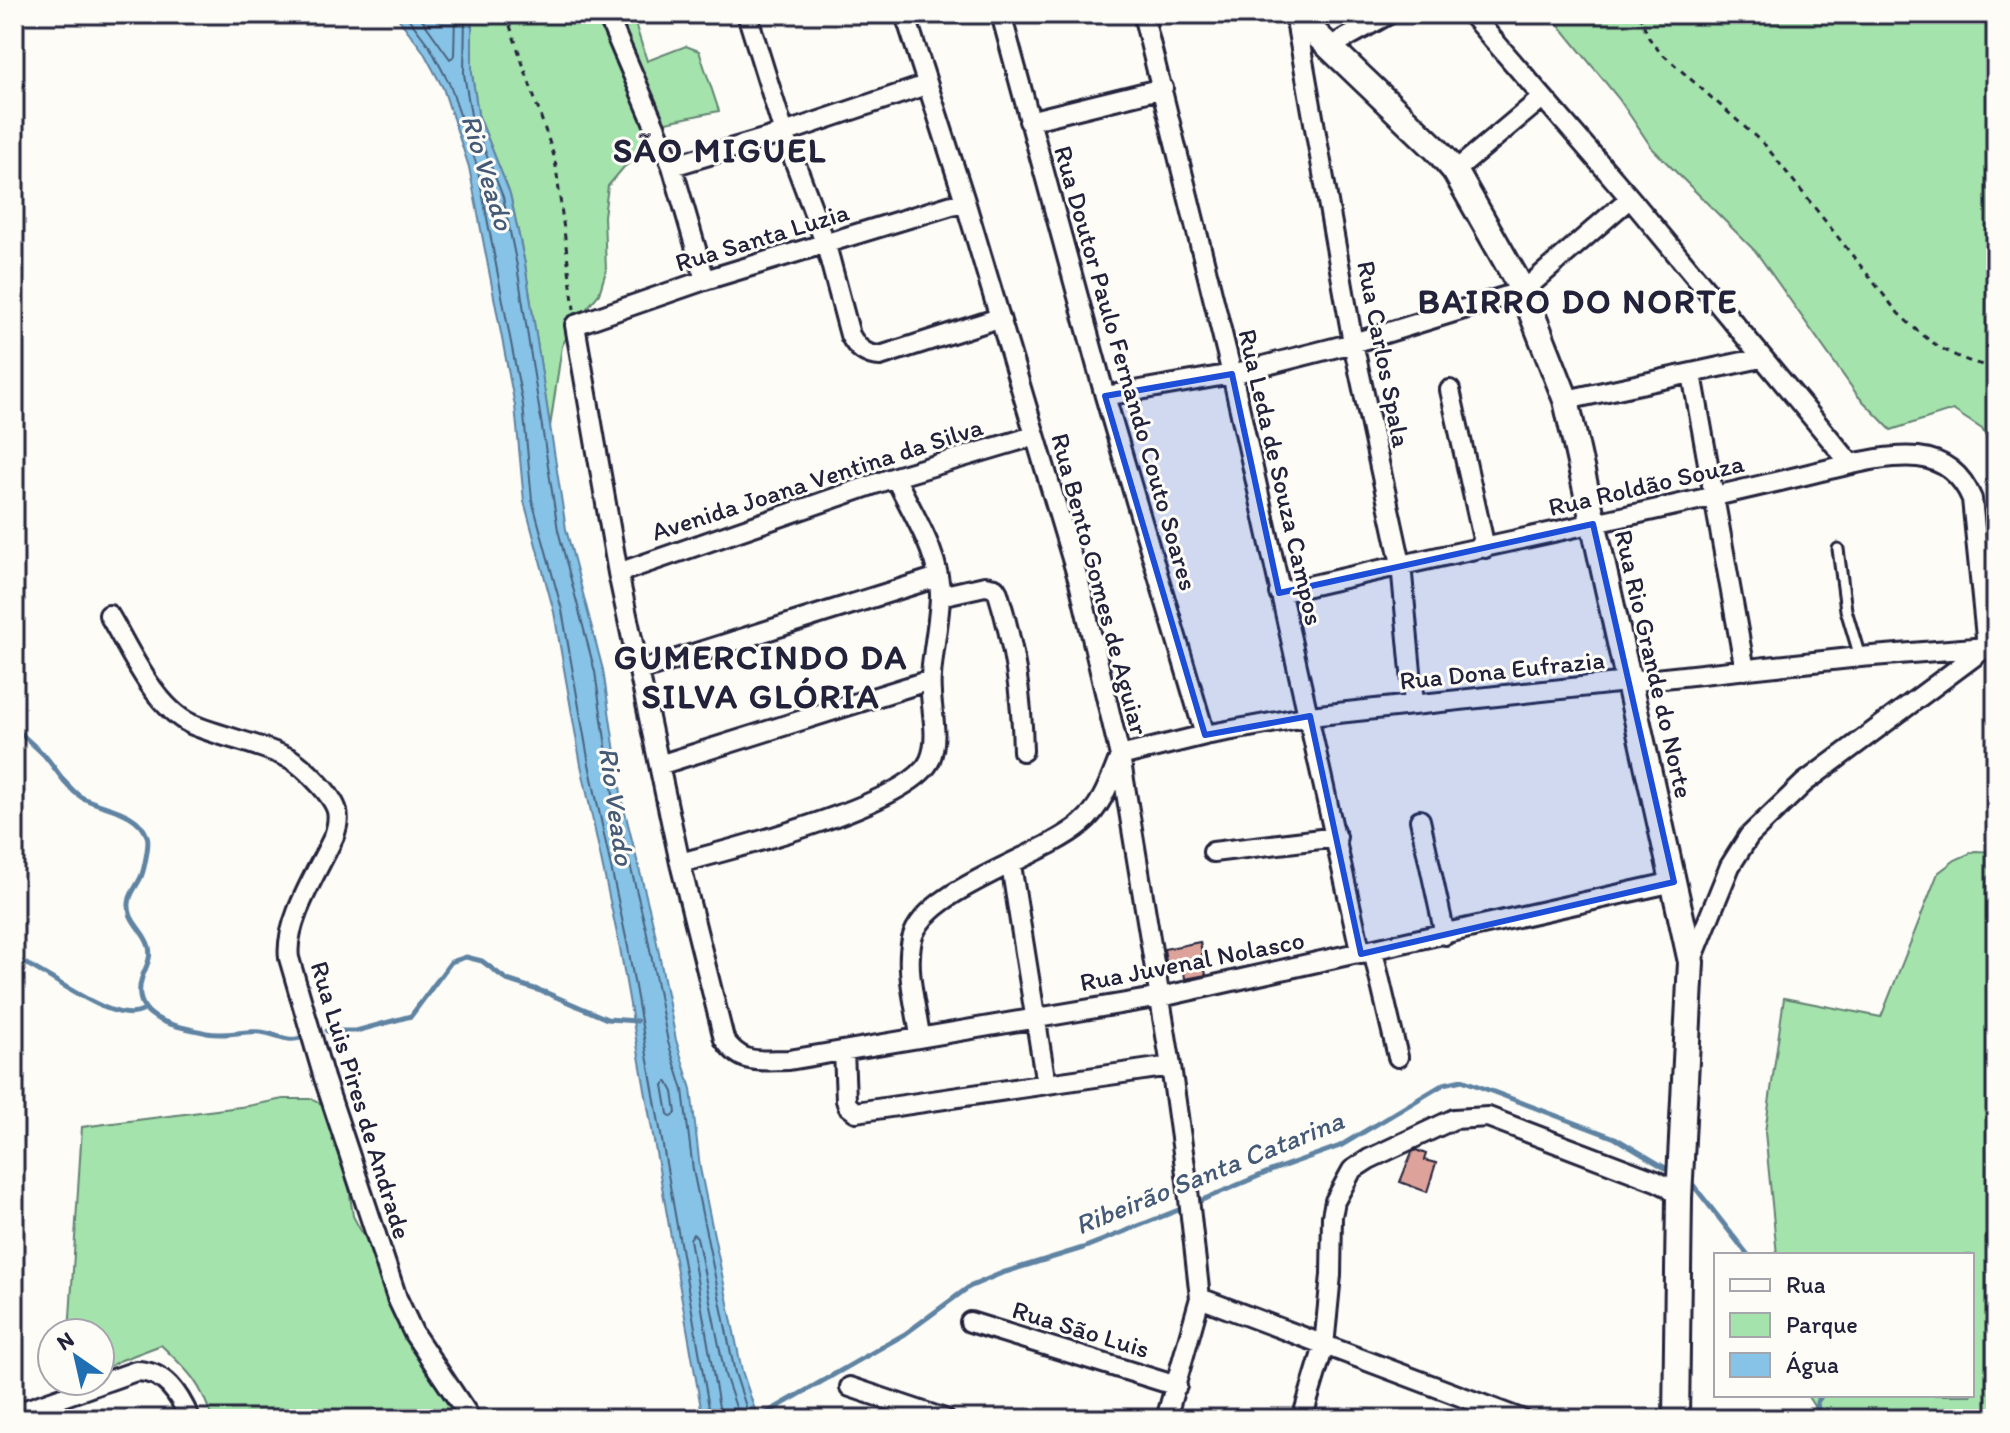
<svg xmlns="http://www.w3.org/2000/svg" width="2010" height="1433" viewBox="0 0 2010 1433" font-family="Itim,sans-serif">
<rect width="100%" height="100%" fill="#fdfcf7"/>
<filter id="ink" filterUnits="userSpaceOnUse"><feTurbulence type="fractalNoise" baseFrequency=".0125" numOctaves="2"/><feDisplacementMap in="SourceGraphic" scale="16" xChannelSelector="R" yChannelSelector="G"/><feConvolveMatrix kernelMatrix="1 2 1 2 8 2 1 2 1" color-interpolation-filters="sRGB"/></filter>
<g filter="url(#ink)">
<path fill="#a4e3ab" stroke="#638273" stroke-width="2" d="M472,14H632L647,61L686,46L699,51L719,111L647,126L656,153L638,158L624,167L608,186L604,216L606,271L599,294L573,325L562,346L550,427L525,264L510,194L478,114L472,74Z
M1550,14H1996V454L1982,429L1953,410L1891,430L1858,396L1756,252L1652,148L1619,99Z
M1975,851L1996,852V1419H1822L1807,1395H1972V1255H1777L1765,1132L1784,998L1881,1017L1938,873L1955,860Z
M283,1099H313L331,1110L348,1151L350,1195L353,1216L363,1235L383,1257L423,1341L475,1419H212C201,1382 188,1371 161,1345L119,1361L100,1372V1333H69L82,1127L248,1106Z"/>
<path fill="#87c3e6" stroke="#5f83a2" stroke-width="2" d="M395,14H472V74L478,114L510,194L525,264L566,529L603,670L622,800L654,928L676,1040L691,1089L700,1168L742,1371L758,1419H703L620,948L581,765L554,612L524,501L515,406L469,167L443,88L423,51Z"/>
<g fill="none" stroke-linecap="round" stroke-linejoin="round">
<path stroke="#4a627f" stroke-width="2" d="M405,14L430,47L450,85L477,166L523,405L532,500L562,610L589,764L628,947L711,1419
M418,14L450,59L454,56L455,14
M465,14L464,74L471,115L503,197L517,266L558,530L595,672L614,801L646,929L668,1042L683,1090L693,1170L735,1373L750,1419
M667,1081L673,1092L676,1113L672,1117L668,1114L663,1085Z
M721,1419L690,1239L693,1234L697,1237L725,1375L740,1419"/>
<path stroke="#5f83a2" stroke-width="5" d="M14,727C24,737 35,746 45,756C57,770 66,787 81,797C102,809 137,809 147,836C150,842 144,870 141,877C138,884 132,891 130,898C124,921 144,928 149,947C152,960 144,969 141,981C131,1022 179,1026 207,1033C226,1037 243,1030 261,1032C282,1035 284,1044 308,1036
M14,958C45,969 115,1029 144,1010
M327,1031H356L411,1016L451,962L466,957L482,961L507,980L547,993L607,1019L637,1021
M1688,1182L1694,1186L1748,1255
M1195,1203L1273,1170L1340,1146L1444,1084L1462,1080L1615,1138L1672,1172
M756,1419L905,1334L969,1287L1002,1273L1083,1248L1186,1207
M1819,1419L1817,1402L1822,1395"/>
</g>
<path fill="#dda39b" stroke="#22223b" stroke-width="2" d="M1200,942L1206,975L1185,979L1184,971L1168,974L1164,949Z
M1416,1150L1426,1154L1424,1160L1436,1163L1427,1192L1400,1182L1412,1152Z"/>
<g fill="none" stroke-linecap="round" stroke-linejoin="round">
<g stroke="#22223b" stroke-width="15">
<path id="service" d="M1838,549L1846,610L1860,657"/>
</g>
<g stroke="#22223b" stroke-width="24">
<path id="minor" d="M607,14L672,166L705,280
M747,14L784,133L826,245L850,335C857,348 865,355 880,356L999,318
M905,14L965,201L1079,582L1120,756L1171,1066L1187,1181L1200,1298L1166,1419
M1001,14L1105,396L1205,735
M1143,14L1232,374L1361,954
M1471,14L1630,198L1851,464
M1295,15L1353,343L1401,564L1414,704
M1328,48L1389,14
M1029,121L1163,88
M672,166L784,133L926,85
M1455,171L1542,98
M965,201L705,280L575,325L618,573L680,863L724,1039C742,1066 760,1060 789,1060L1161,997L1674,882
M1692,374L1745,670
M1450,390L1485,548
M1105,396L1232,374L1353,343L1523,291L1630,198
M1566,400L1761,358
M618,573L895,477L1034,436
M940,596L985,586L995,588L998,593C1014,644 1022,697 1023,751
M109,615C129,648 154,707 191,724C223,738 259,743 291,759C305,768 333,795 337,811C339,820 337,827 334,836C319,869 284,922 289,958L324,1078L397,1298L414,1334L471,1419
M639,671L938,577
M659,765L930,680
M1420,820L1445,935
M1213,852L1337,837
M680,863C729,850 911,804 930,760C941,733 928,703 931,676C933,649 939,623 940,597C941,556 912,513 895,477
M1011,865L1046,1084
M1373,951L1398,1057
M1691,962L1730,866L1749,836L1804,783L1988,646
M920,1036C916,1006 905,970 912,939C924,889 1041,858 1081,824C1102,807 1110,781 1120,756L1205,735L1310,716L1860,657L1987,647L1972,499C1962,475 1945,460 1918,457C1885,454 1849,465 1817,472C1781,481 1746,489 1711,497C1567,530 1423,559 1279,593
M844,1051L846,1100L848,1106L856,1112L1171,1066
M1200,1298L1521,1419
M970,1322L1177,1386
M850,1387L945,1419
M14,1414L136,1371C165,1371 179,1394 190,1419
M1302,1419L1324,1346L1331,1275L1332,1216L1335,1201L1352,1170L1369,1159L1454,1119L1488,1117L1656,1181L1668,1187L1679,1198"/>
</g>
<g stroke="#22223b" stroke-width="30">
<path id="secondary" d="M1295,14L1436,149L1455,171L1523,291L1566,400L1691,962L1679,1198L1676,1419"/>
</g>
<path stroke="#22223b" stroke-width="3" stroke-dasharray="6 6" stroke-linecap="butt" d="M506,14L555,159L574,309
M1639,14L1649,38L1659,51L1765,145L1898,313C1929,343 1953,360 1996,368"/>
<use href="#service" stroke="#fdfcf7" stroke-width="9"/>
<use href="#minor" stroke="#fdfcf7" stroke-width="18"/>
<use href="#secondary" stroke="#fdfcf7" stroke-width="24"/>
</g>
</g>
<path fill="#1d4ed8" fill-opacity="0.2" stroke="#1d4ed8" stroke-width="6" stroke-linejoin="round" d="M1232,374L1279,593L1593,524L1674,882L1361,954L1310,716L1205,735L1105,396Z"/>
<g text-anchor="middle" stroke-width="6" stroke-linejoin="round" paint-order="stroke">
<g font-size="26" fill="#22223b" stroke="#fdfcf7">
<text transform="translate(762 237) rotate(-17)" y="9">Rua Santa Luzia</text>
<text transform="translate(1384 354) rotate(79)" y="9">Rua Carlos Spala</text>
<text transform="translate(1126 368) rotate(74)" y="9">Rua Doutor Paulo Fernando Couto Soares</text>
<text transform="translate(1281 477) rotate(77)" y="9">Rua Leda de Souza Campos</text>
<text transform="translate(817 479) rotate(-18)" y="9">Avenida Joana Ventina da Silva</text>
<text transform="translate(1646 485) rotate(-13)" y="9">Rua Roldão Souza</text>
<text transform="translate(1100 584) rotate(75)" y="9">Rua Bento Gomes de Aguiar</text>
<text transform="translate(1654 664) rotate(77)" y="9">Rua Rio Grande do Norte</text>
<text transform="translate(1502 670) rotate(-6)" y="9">Rua Dona Eufrazia</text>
<text transform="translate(1192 961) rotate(-11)" y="9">Rua Juvenal Nolasco</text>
<text transform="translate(361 1100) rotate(73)" y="9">Rua Luis Pires de Andrade</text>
<text transform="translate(1081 1329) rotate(17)" y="9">Rua São Luis</text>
</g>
<g font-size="28" font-style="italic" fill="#455a77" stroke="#fdfcf7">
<text transform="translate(488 172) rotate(73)" y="10">Rio Veado</text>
<text transform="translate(617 806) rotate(82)" y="10">Rio Veado</text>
<text transform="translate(1209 1172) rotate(-22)" y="10">Ribeirão Santa Catarina</text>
</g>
<g font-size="34" font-weight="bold" letter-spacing="2" fill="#22223b" stroke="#fdfcf7">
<text x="720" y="162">SÃO MIGUEL</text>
<text x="1578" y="313">BAIRRO DO NORTE</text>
<text x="761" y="669">GUMERCINDO DA<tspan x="761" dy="39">SILVA GLÓRIA</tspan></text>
</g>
</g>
<rect width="2010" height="1433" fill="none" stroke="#fdfcf7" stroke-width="48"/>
<rect x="24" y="24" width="1962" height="1385" fill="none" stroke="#22223b" stroke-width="3" filter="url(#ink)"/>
<rect x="1714" y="1253" width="260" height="144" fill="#fdfcf7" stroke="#a5a5ac" stroke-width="2"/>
<rect x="1730" y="1279" width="40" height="12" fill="#fdfcf7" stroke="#a5a5ac" stroke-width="2"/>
<text x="1786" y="1293" font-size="24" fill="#22223b">Rua</text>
<rect x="1730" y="1313" width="40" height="24" fill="#a4e3ab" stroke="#a5a5ac" stroke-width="2"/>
<text x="1786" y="1333" font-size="24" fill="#22223b">Parque</text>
<rect x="1730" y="1353" width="40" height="24" fill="#87c3e6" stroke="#a5a5ac" stroke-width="2"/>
<text x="1786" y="1373" font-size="24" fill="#22223b">Água</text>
<g transform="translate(76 1357) rotate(326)"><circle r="38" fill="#fdfcf7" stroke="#a5a5ac" stroke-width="2"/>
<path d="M0-6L14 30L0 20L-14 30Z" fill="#1f6fb2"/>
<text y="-12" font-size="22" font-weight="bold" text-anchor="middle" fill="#22223b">N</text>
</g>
</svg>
